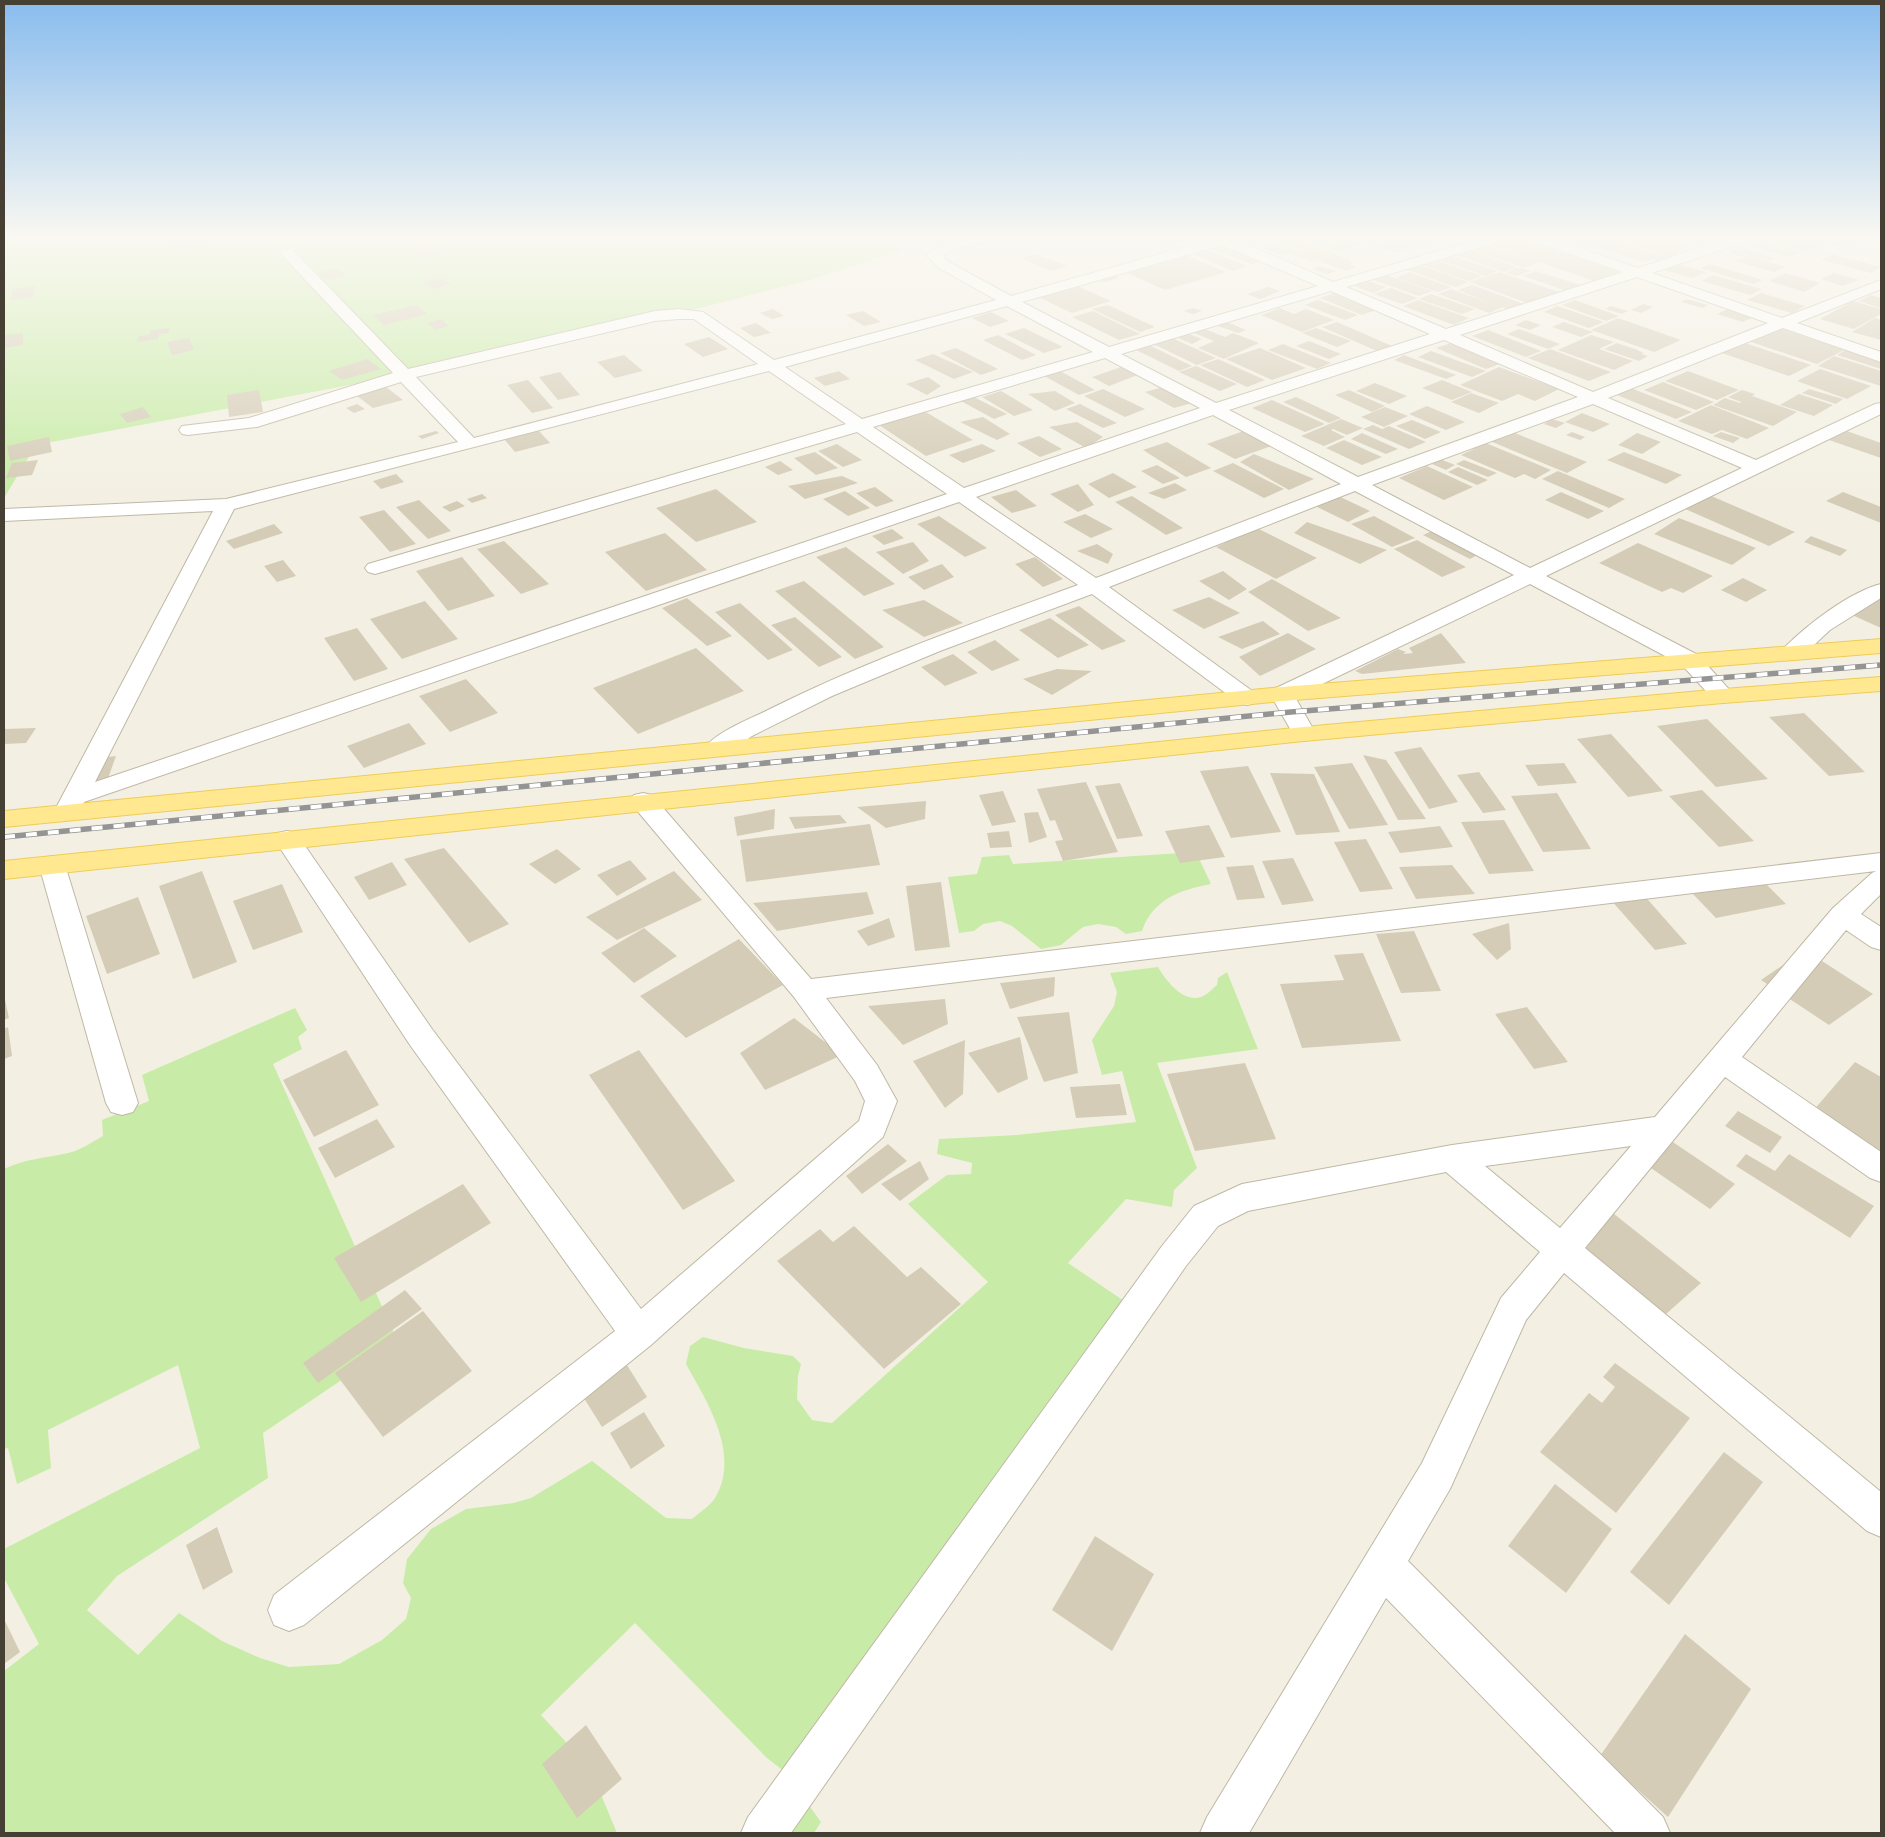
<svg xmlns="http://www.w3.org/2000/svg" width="1885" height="1837" viewBox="0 0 1885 1837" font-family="'Fira Sans Condensed',sans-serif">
<rect width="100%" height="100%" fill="#f3f0e3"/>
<path fill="#c8eca7" d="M4,239H887L903,250L813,279L549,347L36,445L4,498Z
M1196,852L1211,884C1180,890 1153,899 1142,931L1126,934L1116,927L1098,924L1083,927L1061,945L1041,949L1012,926L1000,921L983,924L974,931L959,933L948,877L977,874L982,857L1009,855L1013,864Z
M1158,967C1166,980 1182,1003 1201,997C1207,995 1212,989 1217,985L1218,978L1227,972L1258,1049L1157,1063L1197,1168L1174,1190L1172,1207L1126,1199L1068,1263L1136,1309L794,1779L767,1758L635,1623L541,1715L590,1768L617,1833H4V1671L39,1644L4,1578V1549L200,1448L178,1365L48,1430L51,1468L17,1484L8,1448L4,1449V1169C24,1159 46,1158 68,1153C81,1150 92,1142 103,1136L102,1120L149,1101L142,1075L295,1008L307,1030L298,1037L302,1049L273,1064L398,1342L263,1433L268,1478L117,1576L87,1610L138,1655L179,1613L222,1641L260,1658L289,1667L339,1664L382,1640L406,1619L411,1598L403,1583L407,1559L431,1529L466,1509L513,1503L531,1498L592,1461L666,1518L692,1519C699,1513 710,1506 715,1498C741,1454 707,1402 686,1364L690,1346L703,1337L744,1348L793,1356L801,1364L798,1376L797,1399L812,1420L832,1423L988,1282L908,1204L947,1175L971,1174L972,1163L937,1154L939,1139L1017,1135L1136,1122L1122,1071L1102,1075L1092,1040L1114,1006L1117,992L1110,973Z
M808,1804L821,1822L814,1833H778Z"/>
<path fill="#d5ccb7" d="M181,239H202L209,244L172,252L162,243Z
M1148,239H1191L1166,246Z
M1283,239H1295L1335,253L1312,261L1291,254L1301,250L1275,242Z
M1303,239H1336L1319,245Z
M1342,239L1361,243L1337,252L1321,246Z
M1361,239H1386L1374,243Z
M1390,239L1417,240L1443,239L1430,244L1425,242L1396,253L1373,245Z
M1502,239H1520L1563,253L1552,257L1563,253L1619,272L1594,281L1487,244Z
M1567,239H1606L1614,242L1621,239L1633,242L1636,240L1634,239H1638L1661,245L1644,239H1667L1689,246L1678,250L1682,251L1670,257L1627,244L1625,245L1668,257L1660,261L1652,259L1645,262L1596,248L1605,243L1594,248Z
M1674,239H1698L1688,243Z
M1768,239H1815L1827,242L1806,252L1764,240Z
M1839,239H1864L1845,248L1829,244Z
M1762,241L1800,252L1789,257L1751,246Z
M1273,243L1297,251L1284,256L1260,247Z
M1219,244L1263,261L1252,264L1208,248Z
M1482,244L1539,262L1525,268L1469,250L1516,267L1504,272L1454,254Z
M440,245L447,253L419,258L412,250Z
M1738,247L1775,258L1769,261L1751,257L1786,267L1774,272L1735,261L1748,255L1740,256L1730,253Z
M1202,248L1247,266L1233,271L1188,252Z
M1181,253L1226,272L1165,290L1121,270Z
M1036,254L1067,266L1051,271L1021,258Z
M1333,254L1351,260L1348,261L1353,263L1350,264L1357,267L1347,271L1316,260Z
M1832,254L1881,267L1871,273L1821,260Z
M1449,255L1498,271L1486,276L1437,259Z
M1428,261L1434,263L1439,261L1482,276L1469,281L1420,264Z
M1415,263L1468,282L1455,287L1402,268Z
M1676,264L1706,272L1693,278L1664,270Z
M1709,264L1763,280L1753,284L1700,268Z
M1319,266L1336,271L1328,274L1312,269Z
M335,268L346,275L328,280L317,273Z
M1517,268H1523L1531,271L1517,276L1505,273Z
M1536,271L1580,285L1567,291L1523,276Z
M1409,272L1451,287L1438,292L1396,278Z
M1499,272L1559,292L1530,304L1470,282Z
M1109,273L1119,278L1104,282L1094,277Z
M1785,273L1820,283L1804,292L1769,281Z
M1834,273L1859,280L1842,286L1821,279Z
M1386,275L1432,291L1419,296L1373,280Z
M1713,275L1762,289L1750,295L1702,281Z
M440,278L451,284L434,289L424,283Z
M1363,279L1386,287L1373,293L1350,284Z
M1073,284L1111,301L1072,313L1034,295Z
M1472,285L1524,304L1509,310L1503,307L1489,313L1438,294L1451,289L1492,304L1458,290Z
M35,286L33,297L11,300L13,289Z
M1268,287L1280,291L1260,299L1247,294Z
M1391,288L1418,298L1402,304L1374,294Z
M1334,293L1376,310L1362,315L1320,298Z
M1761,293L1805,306L1792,313L1747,300Z
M1431,294L1475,309L1462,314L1419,299Z
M1871,295L1881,298V308L1859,301Z
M1686,299L1708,305L1703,308L1681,302Z
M1318,300L1358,315L1345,320L1305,305Z
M1418,300L1469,318L1454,325L1403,306Z
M1575,300L1619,316L1606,321L1562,305Z
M1853,301L1881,309V314L1854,329L1820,319Z
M1643,304L1653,307L1641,313L1631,310Z
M416,305L428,314L384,325L373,315Z
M1108,305L1155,327L1140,332L1092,309Z
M1557,306L1604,322L1589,328L1544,312Z
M1611,306L1628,311L1622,314L1605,309Z
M1193,308L1202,311L1193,314L1184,311Z
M1280,308L1294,314L1306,309L1334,320L1302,332L1261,315Z
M1730,308L1756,316L1743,322L1717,314Z
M773,309L784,316L772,319L760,313Z
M863,311L881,322L864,326L846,315Z
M1093,311L1140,334L1119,340L1072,317Z
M991,312L1009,321L990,327L972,318Z
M1618,318L1681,340L1654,352L1591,330Z
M1875,318L1881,320V340L1852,332Z
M441,319L449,326L435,330L427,323Z
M1526,320L1541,325L1530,330L1515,325Z
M1227,322L1246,330L1238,333L1218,326Z
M1337,322L1392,346L1377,351L1322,327Z
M1564,322L1593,332L1581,337L1552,327Z
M756,323L771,333L754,337L740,328Z
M170,328L168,333L159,334L158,339L137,342L139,336L149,335L151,330Z
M1024,328L1063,347L1044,353L1005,334Z
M1316,328L1351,341L1337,347L1302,333Z
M1779,328L1844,350L1817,364L1751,342Z
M1205,329L1225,337L1233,333L1259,343L1224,359L1198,348L1214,341L1194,333Z
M1519,329L1560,344L1548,349L1507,334Z
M1488,330L1541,351L1526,357L1472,336Z
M23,333V345L4,348V335Z
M1189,334L1202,339L1192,344L1178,338Z
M998,335L1036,355L1022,360L983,340Z
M1591,335L1614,342L1599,349L1633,361L1614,370L1558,350Z
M709,337L728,349L703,357L684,344Z
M1170,337L1216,358L1197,365L1151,343Z
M189,338L194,350L172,355L167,342Z
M1309,341L1341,354L1329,359L1296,346Z
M1739,341L1811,365L1789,376L1716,351Z
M1145,343L1192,366L1179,371L1132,348Z
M1451,343L1500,364L1486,369L1436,348Z
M1617,343L1638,350H1637L1644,353L1641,354L1648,356L1639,361L1604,349Z
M1283,344L1331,363L1317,369L1268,350Z
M956,348L998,369L981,375L940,353Z
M1260,348L1306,368L1272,380L1226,359Z
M1550,349L1611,372L1589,381L1528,358Z
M1847,349L1881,361V369L1837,355Z
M1431,351L1486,371L1472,377L1418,357Z
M933,354L973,372L954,379L915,360Z
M624,355L643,371L615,378L597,362Z
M1404,355L1456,375L1446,379L1394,360Z
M1834,356L1881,371V386L1818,366Z
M367,359L381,369L342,380L329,371Z
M1218,359L1265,380L1247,387L1200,365Z
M1127,365L1143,373L1109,386L1092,377Z
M1196,366L1237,384L1220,391L1179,372Z
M1499,367L1559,389L1535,401L1518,394L1502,401L1460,385Z
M1820,369L1871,386L1847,399L1797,381Z
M839,371L850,379L825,386L814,378Z
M1060,371L1095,390L1079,395L1044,376Z
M1688,371L1739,390L1717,400L1665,381Z
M560,372L580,395L558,400L539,377Z
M928,377L941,386L927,395L906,384Z
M528,380L553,408L532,413L507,385Z
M1442,380L1472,392L1452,400L1422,388Z
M1663,382L1714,402L1696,410L1644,390Z
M1375,383L1407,396L1389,404L1356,391Z
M382,384L403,400L373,408L353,393Z
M1163,387L1192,403L1174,408L1145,392Z
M1628,387L1692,412L1676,419L1612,393Z
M1103,389L1145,409L1125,417L1084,396Z
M1809,389L1843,399L1836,404L1802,393Z
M259,390L263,412L229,417L227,395Z
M1349,390L1385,406L1372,412L1335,395Z
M1742,390L1755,394L1752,396L1797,412L1773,426L1713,405L1725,398L1740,403L1741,402L1728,397Z
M1001,391L1033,410L1014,416L982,397Z
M1055,391L1075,403L1055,411L1028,394Z
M1471,393L1499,403L1479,413L1451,402Z
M1799,394L1833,405L1814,416L1780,405Z
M974,397L1007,414L994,419L961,401Z
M1296,397L1341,418L1329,423L1283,402Z
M1272,400L1325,424L1305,432L1252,408Z
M357,404L365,409L354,413L346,408Z
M1080,404L1117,423L1103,428L1066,409Z
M1711,405L1769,428L1747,439L1722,430L1712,434L1678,421Z
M1427,406L1465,422L1446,430L1409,414Z
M143,407L151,417L127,423L120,414Z
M1385,407L1408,416L1384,427L1361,417Z
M924,411L973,440L926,456L879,425Z
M1582,413L1610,424L1593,432L1565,422Z
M983,417L1010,434L997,440L960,422Z
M1341,419L1363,428L1347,435L1333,429L1331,430L1345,437L1324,446L1301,436Z
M1552,419L1565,423L1556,428L1544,424Z
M1412,420L1441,432L1425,439L1396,426Z
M1077,422L1103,437L1086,448L1049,427Z
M1373,425L1382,429L1389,426L1426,442L1409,449L1363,429Z
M1249,429L1277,444L1235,459L1207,444Z
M1841,429L1881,443V458L1826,439Z
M436,431L439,433L422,439L418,436Z
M539,431L550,443L515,452L504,439Z
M1510,431L1587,462L1567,473L1490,441Z
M1572,432L1585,437L1580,440L1566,435Z
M1721,432L1740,438L1733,443L1713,436Z
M1362,433L1398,449L1386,454L1351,439Z
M1637,433L1661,442L1642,454L1618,445Z
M1039,436L1062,449L1040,457L1017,443Z
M49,437L52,452L10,461L7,446Z
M1344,440L1382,457L1362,465L1326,448Z
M1481,441L1551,470L1535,479L1524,474L1515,478L1461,455L1474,449L1469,447Z
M1167,442L1211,468L1186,477L1143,450Z
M837,444L862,460L843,467L818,451Z
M982,444L996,451L963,463L949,455Z
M815,452L838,468L816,475L794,458Z
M1624,452L1682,475L1666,484L1607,460Z
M1254,454L1314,479L1289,490L1240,462Z
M1440,459L1455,465L1446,470L1432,464Z
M38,460L32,475L6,478L12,463Z
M1464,460L1497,473L1488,477L1456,464Z
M780,461L793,470L778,475L765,467Z
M1233,463L1284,489L1264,498L1213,471Z
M1157,465L1180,478L1163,484L1141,471Z
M1427,466L1473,487L1444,500L1399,478Z
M1458,467L1488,480L1477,485L1448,472Z
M1558,471L1625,499L1609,508L1542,479Z
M1113,473L1137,487L1109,498L1088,484Z
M396,474L404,482L381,489L373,481Z
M842,476L858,483L805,499L788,486Z
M1175,483L1187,490L1164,499L1148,493Z
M1078,484L1094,505L1078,512L1050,494Z
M875,487L894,501L876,507L856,493Z
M716,489L757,522L696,542L656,508Z
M1016,490L1037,506L1012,513L991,497Z
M845,491L870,508L848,516L823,499Z
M1561,492L1604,511L1588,519L1545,500Z
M1843,492L1881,507V523L1826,501Z
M482,494L487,498L472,503L467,499Z
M1334,494L1370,511L1348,522L1311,504Z
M1709,495L1795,532L1769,546L1683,508Z
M1132,496L1183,528L1166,535L1115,502Z
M419,500L451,531L428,539L396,507Z
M457,501L465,506L450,512L442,507Z
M384,510L416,544L390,552L359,517Z
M1085,514L1113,529L1091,538L1063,522Z
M939,516L987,548L965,557L917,524Z
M1374,516L1415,538L1392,547L1351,524Z
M1679,518L1756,548L1732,565L1654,534Z
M1307,522L1387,550L1360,564L1294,533Z
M274,524L283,533L234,549L226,541Z
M1257,528L1317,558L1276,579L1216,547Z
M892,529L904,538L884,545L872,536Z
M1434,530L1481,553L1470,559L1423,535Z
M665,533L707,570L646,591L605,552Z
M1811,536L1847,550L1840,556L1804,542Z
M1417,540L1466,567L1442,577L1394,549Z
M504,541L549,584L521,594L477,549Z
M913,542L929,561L903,574L876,552Z
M1638,543L1713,576L1683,593L1671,588L1662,592L1599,563Z
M1097,544L1113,554L1108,564L1077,551Z
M846,547L895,584L864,596L816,557Z
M462,557L495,596L448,611L416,571Z
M1035,557L1063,579L1043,587L1015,564Z
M283,560L296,576L277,582L264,566Z
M942,564L954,577L924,590L908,577Z
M1223,571L1247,589L1229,600L1199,581Z
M1743,578L1767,590L1746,602L1721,590Z
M1272,579L1341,618L1308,631L1248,592Z
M804,581L884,647L855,659L775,591Z
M1881,595V628L1852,615Z
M1209,597L1240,613L1204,629L1172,610Z
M687,598L732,636L707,646L662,608Z
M924,600L963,623L924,637L882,610Z
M425,601L458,639L402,659L370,619Z
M740,603L793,650L768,660L715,612Z
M1079,606L1126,641L1102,650L1055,615Z
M795,617L842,657L819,667L771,625Z
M1050,618L1089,645L1058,658L1019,630Z
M1263,621L1280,634L1242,649L1218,637Z
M357,628L388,669L354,681L324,638Z
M1288,633L1316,649L1260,676L1239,657Z
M1441,633L1466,663L1362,674L1355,671L1398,649L1406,652L1403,654L1413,653L1409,648Z
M995,640L1020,660L992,671L967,652Z
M696,648L744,691L638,734L593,688Z
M953,654L978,673L945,686L921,667Z
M1057,669L1092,671L1052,695L1023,679Z
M466,679L498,713L450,732L419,696Z
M1804,713L1865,772L1829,776L1769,717Z
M1707,719L1768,779L1716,787L1657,726Z
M409,723L426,744L364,768L347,746Z
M36,728L26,743L4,744V729Z
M1611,734L1663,791L1628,797L1577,739Z
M1421,747L1458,802L1429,809L1394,752Z
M1363,755L1386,760L1426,819L1398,820Z
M116,756L106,784L72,788L83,760Z
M1352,763L1388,825L1349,829L1314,767Z
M1564,763L1577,783L1538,786L1525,765Z
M1248,766L1281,832L1231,838L1200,771Z
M1479,772L1506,810L1483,813L1457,775Z
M1270,773L1314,774L1340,832L1296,835Z
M1086,782L1118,852L1063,861L1055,841L1063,840L1055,820L1050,821L1037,789Z
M1120,783L1143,836L1117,839L1095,786Z
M1702,790L1754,841L1719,847L1669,796Z
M1003,791L1016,822L992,826L979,795Z
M1557,793L1591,849L1543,852L1511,796Z
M926,801L925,819L886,828L857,807Z
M775,809L774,829L737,836L734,817Z
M1038,812L1047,837L1029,843L1024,813Z
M840,815L847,823L795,829L789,817Z
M1504,820L1534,871L1489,874L1461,822Z
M870,824L880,865L746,882L740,840Z
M1209,825L1225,857L1180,863L1165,831Z
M1440,826L1453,847L1400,853L1388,832Z
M1009,831L1012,847L990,848L987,833Z
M1366,839L1393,889L1360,892L1334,842Z
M444,848L509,924L469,943L404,859Z
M557,849L581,869L555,884L529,864Z
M1293,858L1314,901L1282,905L1262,861Z
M630,860L647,879L617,896L597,875Z
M392,862L407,885L369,900L354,877Z
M1253,865L1265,898L1237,900L1226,867Z
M1452,865L1475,894L1416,899L1399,867Z
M202,871L237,962L193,979L159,886Z
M674,871L702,900L617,940L586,917Z
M1760,878L1786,904L1716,918L1691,892Z
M941,882L950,947L915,951L906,886Z
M282,884L303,932L253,950L233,901Z
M867,892L874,914L777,931L753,903Z
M1642,893L1687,944L1655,950L1610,899Z
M138,897L160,954L107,974L86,916Z
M889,918L895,937L868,946L857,931Z
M1509,923L1511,949L1497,960L1472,934Z
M644,928L677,956L634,983L601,953Z
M1414,931L1441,991L1401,993L1376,934Z
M739,939L783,985L686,1038L640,996Z
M1805,950L1873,994L1829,1025L1761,980Z
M1363,953L1401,1041L1302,1048L1280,984L1344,980L1334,955Z
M1055,977L1054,996L1010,1009L1000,983Z
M4,995L9,1018L4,1020Z
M945,999L948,1024L903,1045L868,1006Z
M1527,1007L1568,1062L1534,1069L1495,1014Z
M1069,1012L1078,1073L1044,1082L1017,1017Z
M794,1018L842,1055L765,1090L740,1053Z
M8,1027L12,1056L4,1059V1029Z
M1020,1037L1028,1079L998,1093L968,1053Z
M965,1040L963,1094L945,1108L913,1061Z
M346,1050L379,1105L314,1137L283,1080Z
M639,1050L735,1181L683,1210L589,1075Z
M1855,1062L1881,1077V1175L1800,1126Z
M1245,1063L1276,1139L1195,1151L1167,1074Z
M1120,1084L1127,1115L1076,1118L1070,1087Z
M1738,1111L1782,1137L1770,1153L1725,1126Z
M377,1119L395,1147L335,1178L318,1148Z
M1661,1134L1735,1184L1710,1209L1635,1157Z
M888,1144L907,1161L862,1194L846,1176Z
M1746,1154L1775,1171L1789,1154L1874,1206L1850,1238L1736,1166Z
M920,1161L929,1179L900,1201L881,1184Z
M463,1184L491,1223L361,1302L334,1258Z
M1599,1202L1701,1283L1657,1322L1555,1237Z
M854,1226L907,1277L921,1267L961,1304L884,1369L777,1261L820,1229L833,1242Z
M405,1290L422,1309L318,1383L303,1363Z
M423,1311L472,1371L383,1437L335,1373Z
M620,1354L647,1397L602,1427L577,1387Z
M1615,1363L1690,1418L1616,1513L1540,1452L1589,1393L1602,1403L1615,1387L1603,1377Z
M644,1412L665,1446L631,1469L610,1433Z
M1724,1452L1763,1482L1669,1605L1630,1572Z
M1555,1484L1612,1529L1566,1593L1508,1546Z
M217,1527L233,1572L203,1590L186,1545Z
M1095,1536L1154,1574L1112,1651L1052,1610Z
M4,1619L20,1652L4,1664Z
M1685,1634L1751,1689L1668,1817L1600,1756Z
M586,1725L622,1779L577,1818L542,1764Z"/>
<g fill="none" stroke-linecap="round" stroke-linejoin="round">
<g stroke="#bfb8a5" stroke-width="2">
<path id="minor" d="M962,239H987L985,242L954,249L942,256L949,262L1011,296L1213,239H1235L1333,282L1479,239H1500L1498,242L1346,287L1446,329L1623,272L1536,242L1534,239H1554L1638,268L1727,239H1748L1746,242L1652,273L1782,318L1881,280V289L1797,323L1881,352V362L1783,328L1608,398L1756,460L1875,404L1881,403V414L1546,576L1698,655L1735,696L1731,701L1723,703L1715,701L1682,665L1530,584L1295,697L1316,734L1312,739L1304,741L1296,739L1270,694L1274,689L1514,575L1355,491L1109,587L1255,693L1259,698L1255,703L1247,705L1239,703L1092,594L940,651L832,696L752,736L725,754L716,756L707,754L704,749C715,732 750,719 768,710C868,660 974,623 1078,585L959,502L84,802L79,812L70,814L61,812L57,806L213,511L4,521V509L226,499L458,442L401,382L257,427L188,435L182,434L179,430L182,426L249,418L393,373L282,255L280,252L282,249H292L408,369L655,311L679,309L703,312L774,360L996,300L939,268L926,255L944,243ZM1222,245L1318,286L1109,347L1022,302ZM1637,277L1768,323L1593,392L1460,335ZM1331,291L1430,334L1216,403L1121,354ZM1007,306L1093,352L862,419L785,367ZM679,319H694L758,364L474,438L416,377L655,321ZM1444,340L1578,397L1358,477L1229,410ZM1105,358L1200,408L964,488L873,427ZM769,371L846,424L368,564L365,568L368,572L375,574L382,572L857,432L947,494L95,782L234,509ZM1593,404L1742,468L1530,568L1372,485ZM1213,415L1341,484L1096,578L976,497Z
M1881,584V598L1830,630L1800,658L1792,660L1784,658L1781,653L1784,648C1807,625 1849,592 1881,584Z
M643,793L652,795L811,979L1881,853V894L1861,914L1881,927V950L1871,947L1846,930L1742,1057L1881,1152V1182L1870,1178L1725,1077L1585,1248L1881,1492V1537L1867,1531L1564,1273L1526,1320L1450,1489L1408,1561L1663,1817L1670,1833H1615L1386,1598L1249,1833H1200L1207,1817L1422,1463L1501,1298L1540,1252L1446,1172L1248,1211L1218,1226L1186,1266L791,1833H741L748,1817L1162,1246L1194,1206L1242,1184L1452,1145L1655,1117L1833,908L1872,873L1876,871L826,998L877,1065L897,1101L883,1137L651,1345L304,1625L289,1631L274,1625L268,1610L274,1595L615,1331L410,1045L274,839L278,833L287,831L296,833L432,1029L641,1309L859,1121L865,1101L855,1081L794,997L634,807L630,801L634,795ZM1631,1146L1560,1228L1485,1166Z
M52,856L61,859L65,865L138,1103L133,1112L122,1115L111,1112L106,1103L39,865L43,859Z"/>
</g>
<g stroke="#eecc56" stroke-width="2">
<path id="major" d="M1881,639V653L1282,701L4,827V811L1282,687Z
M1881,677V691L1723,703L1304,741L4,879V861L1304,727L1723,689Z"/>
</g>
<use href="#minor" fill="#fff" fill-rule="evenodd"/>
<use href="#major" fill="#ffe890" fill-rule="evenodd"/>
<g stroke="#949494" stroke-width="5.5">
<path id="rail" d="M4,837L1291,712L1881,665"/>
</g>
<use href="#rail" stroke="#fff" stroke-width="4" stroke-dasharray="11" stroke-linecap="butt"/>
</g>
<linearGradient id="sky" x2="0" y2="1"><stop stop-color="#88bcee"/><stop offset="0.48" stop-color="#faf8f2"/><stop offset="1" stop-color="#faf8f2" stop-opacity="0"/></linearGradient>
<rect width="1885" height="496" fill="url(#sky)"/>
<rect width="1885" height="1837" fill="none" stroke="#454033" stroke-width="10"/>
</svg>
